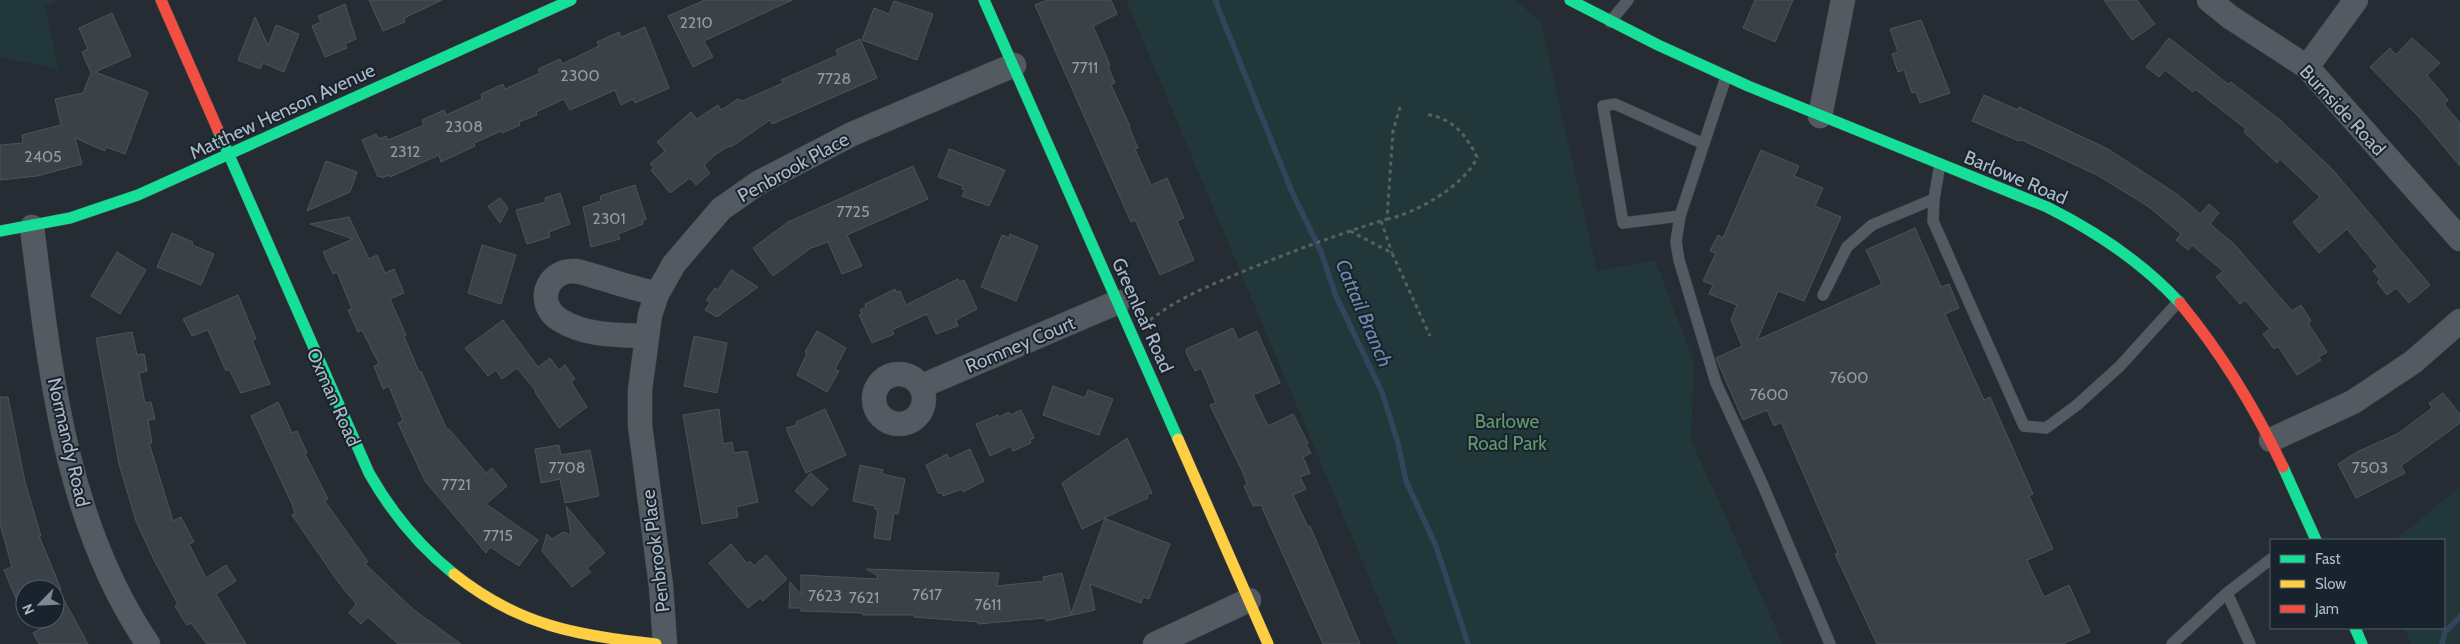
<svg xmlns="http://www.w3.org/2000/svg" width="2460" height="644" viewBox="0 0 2460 644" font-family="Cabin,sans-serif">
<rect width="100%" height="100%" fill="#252c33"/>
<path fill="#223739" d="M0,0H60L45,6L58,69L0,57Z
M1126,0H1515L1541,22L1597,271L1655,260L1694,362L1691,440L1783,644H1397Z
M2460,487V644H2411L2404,628H2444V540H2395Z"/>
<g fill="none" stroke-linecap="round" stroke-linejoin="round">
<path stroke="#31465d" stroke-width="5.5" d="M1215,0L1292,192L1321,252L1336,296L1382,392L1398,443L1406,481L1436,546L1468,644
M2442,644L2445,632L2460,617"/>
</g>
<path fill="#3a4147" stroke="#4c545c" d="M369,0H442L404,18L405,22L383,31Z
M705,0H792L704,41L713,57L693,67L668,16Z
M1047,0H1111L1117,14L1093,26L1110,65L1108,66L1115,83L1111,85L1130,126L1129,127L1138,148L1135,149L1151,185L1167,178L1184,218L1177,221L1194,260L1160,275L1135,220L1131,222L1035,5Z
M1755,0H1793L1775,42L1743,28Z
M2104,0H2137L2155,24L2132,40Z
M894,1L933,14L917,60L862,40L874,8L889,14Z
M345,4L356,39L345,44L347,48L325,57L312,26L321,22L318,16Z
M112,13L131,56L95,72L148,92L125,154L106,147L105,151L75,138L82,164L37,176L0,180V145L23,143L22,135L61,125L55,99L83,93L91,73L82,52L88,49L79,28Z
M255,17L268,46L276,25L299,34L284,72L263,63L260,69L238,60Z
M1921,20L1950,93L1920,103L1916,92L1912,93L1904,70L1898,72L1892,54L1898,52L1890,29Z
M645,27L669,88L635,103L633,99L621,105L615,90L570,110L564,99L536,112L537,115L519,122L520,125L502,133L501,131L474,143L475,146L441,162L439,155L390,177L389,175L382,178L381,176L378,177L362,140L376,134L379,139L386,136L388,140L424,125L422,120L444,110L446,115L482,99L481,94L503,84L505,89L540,73L538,69L560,59L562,64L599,46L597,42L619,32L621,37Z
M2169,38L2228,84L2231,82L2280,120L2332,169L2430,285L2409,303L2396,288L2387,295L2377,282L2380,279L2373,271L2378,267L2347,229L2319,253L2293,222L2320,197L2280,159L2277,163L2244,132L2246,129L2195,89L2193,92L2165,70L2159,77L2146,67Z
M2412,38L2440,63L2427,75L2448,100L2444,104L2460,123V166L2418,116L2370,67L2390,48L2396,55Z
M860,39L877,78L772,124L770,120L731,147L729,146L716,154L704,165L710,173L696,185L690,178L670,193L651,170L654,168L650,164L665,151L657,142L691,112L697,119L718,105L721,110L738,99L742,101L783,83L781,80L838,55L836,50Z
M1984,95L2018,110L2019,107L2108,149L2178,195L2200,214L2209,204L2219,213L2210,224L2234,244L2292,311L2301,305L2311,321L2308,323L2327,352L2319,357L2321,360L2297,375L2278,346L2274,349L2263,334L2270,329L2245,300L2240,304L2216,277L2223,271L2192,245L2188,250L2176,240L2181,234L2149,207L2097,175L2022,140L2019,141L1972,121Z
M949,149L1005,170L989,206L962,196L965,190L962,189L963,186L938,177Z
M1761,150L1799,166L1794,176L1823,188L1815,206L1841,217L1804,301L1778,291L1757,340L1882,284L1866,250L1915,228L1941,287L1949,284L1959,308L1945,314L1984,400L1990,397L2033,494L2029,496L2053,549L2027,560L2044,597L2069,585L2090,632L2063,644H1877L1835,554L1838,553L1781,422L1774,426L1767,410L1743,420L1716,358L1742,346L1731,320L1737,305L1709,294L1713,285L1703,281L1716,253L1710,251L1718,235L1723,238Z
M326,161L357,172L350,192L307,211Z
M913,166L928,199L847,235L862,266L842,274L828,242L811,248L773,276L753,248L788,222Z
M635,185L646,219L642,221L643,224L618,234L620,239L591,247L583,207L601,201L600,196Z
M560,193L570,224L549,232L550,237L527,244L516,210L546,202L545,198Z
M500,198L508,208L500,223L488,206Z
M349,217L369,259L377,255L385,273L394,269L404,293L390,299L406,335L404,336L419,372L421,371L447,430L449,429L486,473L492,468L507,486L486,504L538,540L519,566L490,547L486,553L425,481L398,423L403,421L389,386L383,389L374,366L379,364L362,330L358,332L348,310L352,309L337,272L333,274L323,252L353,239L310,224Z
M172,233L193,242L192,245L214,254L201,285L157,267Z
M1010,234L1038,246L1016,301L981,287L1002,235L1009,238Z
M482,245L516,255L501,304L468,293Z
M117,252L146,270L120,314L91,296Z
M731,270L758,287L717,317L705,310L710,302L706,300L715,288L718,290Z
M958,279L960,282L964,280L977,309L956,320L958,326L936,334L927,314L892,330L894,334L872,343L859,315L862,314L860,310L866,307L865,304L895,289L896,292L900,291L906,305Z
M238,295L256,339L252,340L270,384L241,393L229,369L226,371L208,330L192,336L183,319Z
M503,320L538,367L550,358L559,370L565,365L575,379L571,382L587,407L559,428L535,392L536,391L517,368L502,379L496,370L488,376L465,348Z
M1233,328L1238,340L1257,331L1280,383L1253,395L1268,426L1293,414L1308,443L1306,444L1311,453L1303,457L1310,473L1300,477L1306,489L1293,495L1308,527L1310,526L1360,644H1323L1261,505L1253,506L1244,486L1247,484L1243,473L1210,405L1216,403L1201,368L1195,371L1186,352V349Z
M817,331L846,348L835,369L839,371L827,392L797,375L807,353L805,352Z
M132,332L137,355L144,354L147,371L139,373L145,403L151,402L155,419L148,420L152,443H149L173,521L181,517L194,542L189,544L206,578L226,565L236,581L216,594L246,644H207L191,623L187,625L175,606L178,604L155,562L136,521L119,464L96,338Z
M694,336L727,343L717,393L684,386Z
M1053,386L1085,398L1088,390L1113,399L1099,435L1043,415Z
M2443,393L2460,414V423L2401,466L2405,473L2356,498L2338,464L2357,452L2399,433L2432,408L2429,403Z
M0,397H8L25,482L41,536H39L61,589H58L88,644H39L33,633L55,621V589H25V620L4,570L12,567L0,524Z
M278,402L292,433L297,431L307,453L305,454L328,499L324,500L368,562L365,564L414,610L461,644H398L368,617L361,624L349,613L356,604L336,579L292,515L295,514L292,504L251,416Z
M719,409L723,444L732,442L734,453L747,451L758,502L736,507L738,517L702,524L683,415Z
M825,409L846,455L806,473L786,428L797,425L796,422Z
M1021,410L1034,438L1030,440L1031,443L1013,451L1011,446L990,456L976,424L998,415L999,417L1009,412L1010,415Z
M1127,438L1152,493L1147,495L1148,498L1104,518L1170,544L1149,599L1143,597L1141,603L1090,584L1095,610L1046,621L1045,618L978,624V622L914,617V615H863V613L801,611V608H789L790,582L801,594V575L878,579L877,575L866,569L999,573L997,586L1044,581L1043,577L1062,573L1071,614L1105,518L1082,529L1062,483Z
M559,445L561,455L590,450L599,496L565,503L560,479L541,483L535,449Z
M970,449L984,481L963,492L962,489L943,496L942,493H938L926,465L947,454L949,459Z
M860,465L883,470L882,474L905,479L898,514L894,513L890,540L874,538L878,510L875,509V506L853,501Z
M811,473L828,489L812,506L795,491Z
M566,506L605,553L587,568L591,572L572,587L542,551L547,534L552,539L563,532L571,535Z
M731,544L747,563L750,561L754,566L766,555L787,579L763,601L760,598L748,608L709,563Z"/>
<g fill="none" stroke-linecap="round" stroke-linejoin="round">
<g stroke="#42484e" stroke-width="12">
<path id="lane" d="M1610,22L1628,0
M1726,77L1680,216L1676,242L1679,260L1716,383L1762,483L1830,644
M1940,164L1934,199L1933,221L2024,426L2046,428L2077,405L2120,366L2179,301
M1680,216L1623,223L1603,106L1615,104L1704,144
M1823,295L1847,247L1872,225L1934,199
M2227,593L2250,644
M2172,644L2227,593L2271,559"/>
</g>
<g stroke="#42484e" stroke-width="25">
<path id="street" d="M2209,0L2230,17L2307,67L2460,239
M2307,67L2356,0
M1820,116L1843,0
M32,227C50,370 65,522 148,644
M646,336C618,335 585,336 560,320C535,305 545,270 575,271C583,272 593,276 601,278C619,284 638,289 657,294
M874 399a25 25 0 1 1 50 0a25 25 0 1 1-50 0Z
M922,386L1118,302
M2271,440L2353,402L2413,362L2460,321
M665,644L661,586L640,425V390L650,315L657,294L674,264L721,209L758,183L852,134L1014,65
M1155,644L1249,600"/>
</g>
<g stroke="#42484e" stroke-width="12">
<path id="fast" d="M984,0L1178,439
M1570,0L1658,45L1748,86L2047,207C2097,232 2142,262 2180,303
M218,130L369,473C391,512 419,546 454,574
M0,231L70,218L138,195L571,0
M2283,467L2316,540
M2355,628L2362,644"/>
</g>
<g stroke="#42484e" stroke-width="12">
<path id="slow" d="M1178,439L1268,644
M454,574C518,625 577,636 656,644"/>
</g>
<g stroke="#42484e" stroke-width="12">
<path id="jam" d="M161,0L218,130
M2180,303C2222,354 2255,408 2283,467"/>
</g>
<path stroke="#585f65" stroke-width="3" stroke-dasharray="4 4" stroke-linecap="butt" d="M1387,219C1415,214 1467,184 1477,157C1465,133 1452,118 1425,114
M1381,221L1392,253
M1350,231L1392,253L1430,336
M1150,320C1177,299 1206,287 1237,274C1287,253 1336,235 1387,219L1393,131L1400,107"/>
<use href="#lane" stroke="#545a62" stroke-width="11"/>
<use href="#street" stroke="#545a62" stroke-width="24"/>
<use href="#fast" stroke="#16e098" stroke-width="11"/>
<use href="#slow" stroke="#ffcf43" stroke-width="11"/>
<use href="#jam" stroke="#f24e42" stroke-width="11"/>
</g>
<g text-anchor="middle" stroke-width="4" stroke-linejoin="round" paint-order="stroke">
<g font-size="16" fill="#909ba6">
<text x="696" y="28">2210</text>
<text x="1085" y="73">7711</text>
<text x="580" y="81">2300</text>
<text x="834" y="84">7728</text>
<text x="464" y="132">2308</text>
<text x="405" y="157">2312</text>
<text x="43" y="162">2405</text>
<text x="853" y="217">7725</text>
<text x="609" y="224">2301</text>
<text x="1849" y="383">7600</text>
<text x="1769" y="400">7600</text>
<text x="567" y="473">7708</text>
<text x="2370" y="473">7503</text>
<text x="456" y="490">7721</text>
<text x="498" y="541">7715</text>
<text x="927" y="600">7617</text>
<text x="825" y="601">7623</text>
<text x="864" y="603">7621</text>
<text x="988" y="610">7611</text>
</g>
<g font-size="19" fill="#adb9c6" stroke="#18232e">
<text transform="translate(2343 110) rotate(47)" y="7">Burnside Road</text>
<text transform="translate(282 111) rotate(-25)" y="7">Matthew Henson Avenue</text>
<text transform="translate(793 167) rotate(-29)" y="7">Penbrook Place</text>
<text transform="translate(2016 177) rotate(23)" y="7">Barlowe Road</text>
<text transform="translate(1143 315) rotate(66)" y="7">Greenleaf Road</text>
<text transform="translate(1020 344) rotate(-23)" y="7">Romney Court</text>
<text transform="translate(334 397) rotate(66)" y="7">Oxman Road</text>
<text transform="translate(69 442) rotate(77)" y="7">Normandy Road</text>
<text transform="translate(655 551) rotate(-97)" y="7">Penbrook Place</text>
</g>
<g font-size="19" fill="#63986b" stroke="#18232e">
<text x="1507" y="428">Barlowe<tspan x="1507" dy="22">Road Park</tspan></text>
</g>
<g font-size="20" font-style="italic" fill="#6c8cab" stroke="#18232e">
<text transform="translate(1364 313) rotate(67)" y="7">Cattail Branch</text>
</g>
</g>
<rect x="2270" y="539" width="175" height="90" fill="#18232e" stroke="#545f6b"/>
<rect x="2280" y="555" width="25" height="8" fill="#16e098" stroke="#545f6b"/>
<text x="2315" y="564" font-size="15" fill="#adb9c6">Fast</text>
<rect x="2280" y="580" width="25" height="8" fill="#ffcf43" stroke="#545f6b"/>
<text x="2315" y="589" font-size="15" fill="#adb9c6">Slow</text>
<rect x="2280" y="605" width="25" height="8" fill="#f24e42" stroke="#545f6b"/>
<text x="2315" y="614" font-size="15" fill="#adb9c6">Jam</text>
<g transform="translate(40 604) rotate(246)"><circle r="24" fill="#18232e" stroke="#545f6b"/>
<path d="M0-4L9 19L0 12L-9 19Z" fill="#7d8893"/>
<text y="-8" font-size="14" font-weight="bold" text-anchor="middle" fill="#adb9c6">N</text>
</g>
</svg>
